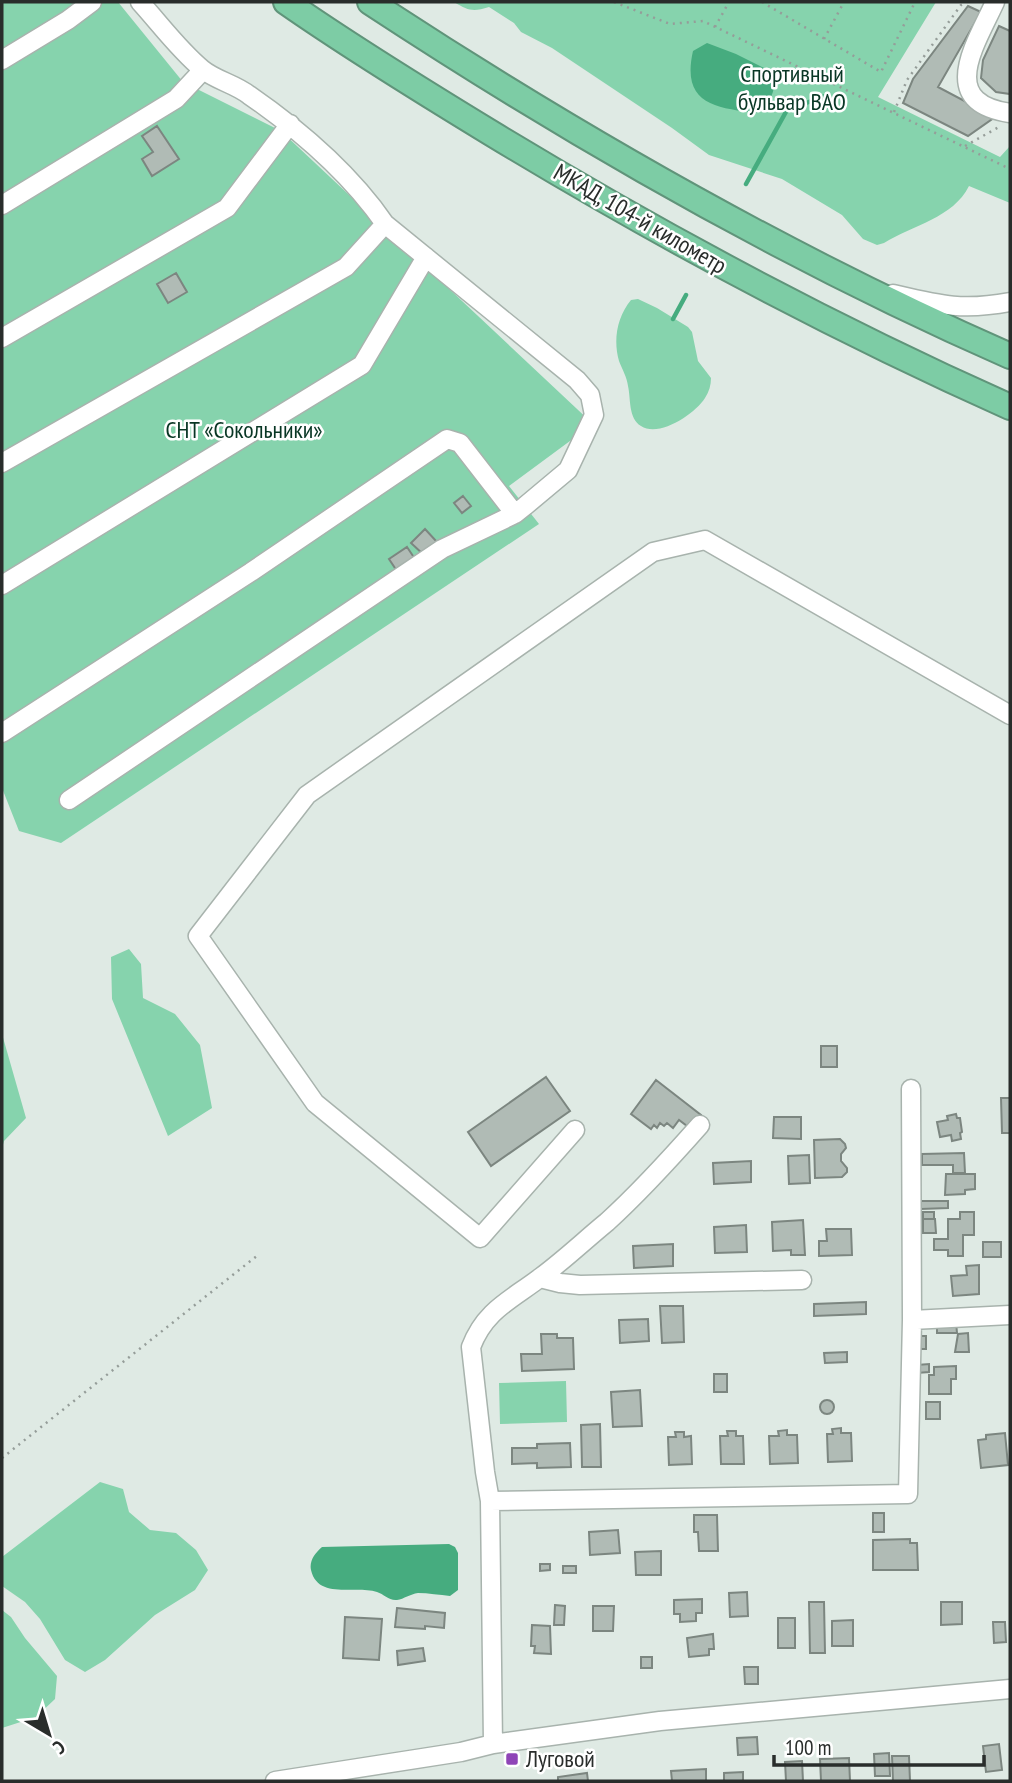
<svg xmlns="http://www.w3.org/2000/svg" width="1012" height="1783" viewBox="0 0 1012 1783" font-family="'PT Sans Narrow',sans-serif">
<rect width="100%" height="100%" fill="#dfeae4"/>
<path fill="#86d3ad" d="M2,2H118L183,82L281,131L593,424L509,486L539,524L61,843L19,831L2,788Z
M454,2H936L878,97L1000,157L1010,146V203L969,186C953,218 913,225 884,243L877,245L863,239L842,215L782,179L709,155L672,128L552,48L521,32L514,23L489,7C473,12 469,11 454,2Z
M638,299L657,308L688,327L692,332L698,361L711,378C711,385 709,392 705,398C695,414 659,438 641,426C628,418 631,399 628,386C627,377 622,369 619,361C613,340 617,317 631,300Z
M129,949L141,964L143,998L175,1014L200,1045L212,1108L168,1136L112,999L111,957Z
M2,1034L26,1118L4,1141L2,1148Z
M566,1381L567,1422L500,1424L499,1383Z
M100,1482L123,1489L129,1512L150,1530L176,1533L196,1550L208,1570L195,1590L155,1615L105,1660L85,1672L65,1660L40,1619L25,1602L2,1586V1557Z
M2,1610L11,1617L25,1638L57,1676L55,1699L36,1717L2,1728Z"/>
<path fill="#46ac7f" d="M707,43L736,54L774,73C776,92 771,101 757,113C715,108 681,104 693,51Z
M449,1544L455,1547L458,1553V1590L450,1596C440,1595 428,1593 418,1593C410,1594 404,1599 397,1600C389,1601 384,1594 377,1592C355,1585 318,1600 311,1570C309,1561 315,1553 322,1547Z"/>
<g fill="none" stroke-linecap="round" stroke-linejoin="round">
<path stroke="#46ac7f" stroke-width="4.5" d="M746,184L787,110L825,96
M673,319L686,295"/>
</g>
<path fill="#b0bbb5" stroke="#7c8680" stroke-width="2" d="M968,6L981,12L938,87L995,117L968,136L903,103L913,79Z
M999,26L1010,31V94L996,92L981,78L983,60Z
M157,126L179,159L152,176L142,159L153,152L142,136Z
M176,273L187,292L168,303L157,284Z
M463,496L471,506L462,513L454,503Z
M425,529L437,542L424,555L411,543Z
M407,547L415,559L397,571L389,559Z
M821,1046H837V1067H821Z
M546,1077L570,1111L491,1166L468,1132Z
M656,1080L701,1115L691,1129L679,1120L673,1128L667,1123L664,1126L660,1123L657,1128L654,1125L651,1129L631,1114Z
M1001,1098H1010V1133H1002Z
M956,1114L957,1118H960L962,1132L960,1133L961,1139L952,1141L951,1135L940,1137L937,1122L948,1120L947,1116Z
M774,1117H801V1139L773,1138Z
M840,1139L845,1144L846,1148L841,1154V1161L847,1168V1172L842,1177L815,1178L814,1140Z
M964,1153L965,1173H953V1165H922V1154Z
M809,1155L810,1183L789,1184L788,1156Z
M751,1161V1182L714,1184L713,1163Z
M946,1174H975V1189L965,1190V1194L945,1195Z
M921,1201H948V1208L921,1209Z
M923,1212H934V1219H923Z
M960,1212H974V1235H963V1256H948V1250H934V1239H948V1219H960Z
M923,1219H935L936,1233H923Z
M803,1220L805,1255H791V1250L773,1251L772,1222Z
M746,1225L747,1252L715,1253L714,1227Z
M826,1229H851L852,1255L819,1256V1241H827Z
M983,1242H1001V1257H983Z
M673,1244V1266L634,1268L633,1246Z
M979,1265V1294L953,1296L951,1276L967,1275L966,1266Z
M866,1302V1314L814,1316V1304Z
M660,1306H683L684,1342L662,1343Z
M648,1319L649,1341L620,1343L619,1320Z
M956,1322L957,1333H937V1323Z
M968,1333L969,1352H955L958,1334Z
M541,1334H557V1338H573L574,1369L522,1371L521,1354H542Z
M919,1336H926V1349H919Z
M847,1352V1362L825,1363L824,1353Z
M929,1364V1372L917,1373V1365Z
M956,1366V1379H951V1394H929V1375H934V1367Z
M714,1374H727V1392H714Z
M640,1390L642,1426L613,1427L611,1392Z
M820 1407a7 7 0 1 1 14 0a7 7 0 1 1-14 0Z
M926,1402H940V1419H926Z
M600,1424L601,1467H582L581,1425Z
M841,1428V1433H851L852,1461L828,1462L827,1434H833L832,1429Z
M787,1430V1435H797L798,1463L770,1464L769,1436H779L778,1431Z
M727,1431H736V1436H743L744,1464H721L720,1436H728Z
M675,1432H684V1437L691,1436L692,1464L669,1465L668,1437H676Z
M1005,1433L1008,1465L981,1468L978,1440L986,1439V1435Z
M570,1443L571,1467L537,1468V1463L512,1464V1448H537V1444Z
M873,1513H884V1532H873Z
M694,1515H717L718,1551H699L698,1532H694Z
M618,1530L620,1553L590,1555L589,1532Z
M910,1539V1543H917L918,1570H873V1540Z
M661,1551V1575H636L635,1552Z
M540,1564H550V1570L540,1571Z
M563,1566H576V1573H563Z
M747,1592L748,1616L730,1617L729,1593Z
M702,1599V1613H696V1621L680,1622V1614H674V1600Z
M809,1602H824L825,1653H810Z
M941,1602H962V1624L941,1625Z
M555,1605L565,1606L564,1625H554Z
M593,1606H614L613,1631H593Z
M397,1608L445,1613L444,1628L425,1626V1629L395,1627Z
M345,1617L382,1619L379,1660L343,1658Z
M778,1618H795V1648H778Z
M853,1620V1646H832V1621Z
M993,1622H1005L1006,1642L994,1643Z
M532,1625L550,1626L551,1654L534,1653L535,1646H531Z
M713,1634L714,1649H709V1655L689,1657L687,1638Z
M423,1648L425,1661L398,1665L397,1651Z
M641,1657H652V1668H641Z
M744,1667H758V1684H745Z
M757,1737L758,1754L738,1755L737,1738Z
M999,1744L1002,1770L986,1772L983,1746Z
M889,1753L890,1776H875L874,1754Z
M892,1756H909L910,1781H893Z
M849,1758L850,1781H821L820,1759Z
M802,1761L803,1781H786L785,1762Z
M706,1769V1781H672L671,1771Z
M743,1772V1781H724V1773Z
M587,1773L588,1781H558V1777Z"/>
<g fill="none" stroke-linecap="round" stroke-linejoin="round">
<g stroke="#a8b3ad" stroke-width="21">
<path id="minor" d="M995,2C976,44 936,102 1010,113
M2,60L68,20L92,2
M2,205L176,99L203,70
M893,294C940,305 962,311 1010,302
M2,338L227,208L290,124
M2,463L346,267L385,224
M2,585L362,365L426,257
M2,733L251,572L447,439L460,443L515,514
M69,800L442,549L515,514L525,506L568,470L594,415L590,395L577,380L385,224C349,172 301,131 249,95C235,84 215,80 202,69C179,50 160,24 140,2
M575,1130L480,1238L315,1103L198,936L307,795L653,552L705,540L1010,715
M540,1278L560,1283L580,1285L802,1280
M912,1320L1010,1315
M490,1501L908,1494L912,1320L911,1089
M493,1744L490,1501L485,1472L471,1347C485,1310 511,1300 541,1277C564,1260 585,1240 607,1222C640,1192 670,1159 700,1125
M275,1781L461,1752L493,1744L660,1721L1010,1689"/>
</g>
<g stroke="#60947a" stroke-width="28">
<path id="highway" d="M286,2C352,48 422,91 491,133C659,235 831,327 1010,407
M370,2C574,136 787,258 1010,356"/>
</g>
<path stroke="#959d99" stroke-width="2.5" stroke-dasharray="2 5" stroke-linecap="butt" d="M614,2L670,24L703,21L1010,169
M762,2L881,72L915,2
M715,27L729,2
M824,39L844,2
M894,112L907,80L961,5L966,2
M965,146L999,127
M2,1458L258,1255"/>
<use href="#minor" stroke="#fff" stroke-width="18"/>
<use href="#highway" stroke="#7dcca5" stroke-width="24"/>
</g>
<rect fill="#8f45b7" stroke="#fff" stroke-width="2.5" x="505" y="1752" width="14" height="14" rx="3.5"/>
<g text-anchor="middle" stroke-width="5" stroke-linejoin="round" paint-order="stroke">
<g font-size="24" fill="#083624" stroke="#fff">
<text x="792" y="82">Спортивный<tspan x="792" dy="28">бульвар ВАО</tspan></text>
<text x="244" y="438">СНТ «Сокольники»</text>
</g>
<g font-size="24" fill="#292d2b" stroke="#fff">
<text transform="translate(640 219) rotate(30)" y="8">МКАД, 104-й километр</text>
</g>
<g font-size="24" fill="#292d2b" stroke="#fff" text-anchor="start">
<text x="526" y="1767">Луговой</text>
</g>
</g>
<rect width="1012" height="1783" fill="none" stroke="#292d2b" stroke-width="7"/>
<g transform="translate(49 1734) rotate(142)" stroke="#ffffff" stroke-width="5" paint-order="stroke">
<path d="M0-5L12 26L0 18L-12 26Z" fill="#292d2b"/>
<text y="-10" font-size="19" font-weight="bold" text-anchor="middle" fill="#292d2b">С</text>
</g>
<path d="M774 1755v10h210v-10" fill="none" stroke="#292d2b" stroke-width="3.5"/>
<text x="785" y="1755" font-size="21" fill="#292d2b" stroke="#ffffff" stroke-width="5" paint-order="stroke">100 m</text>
</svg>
